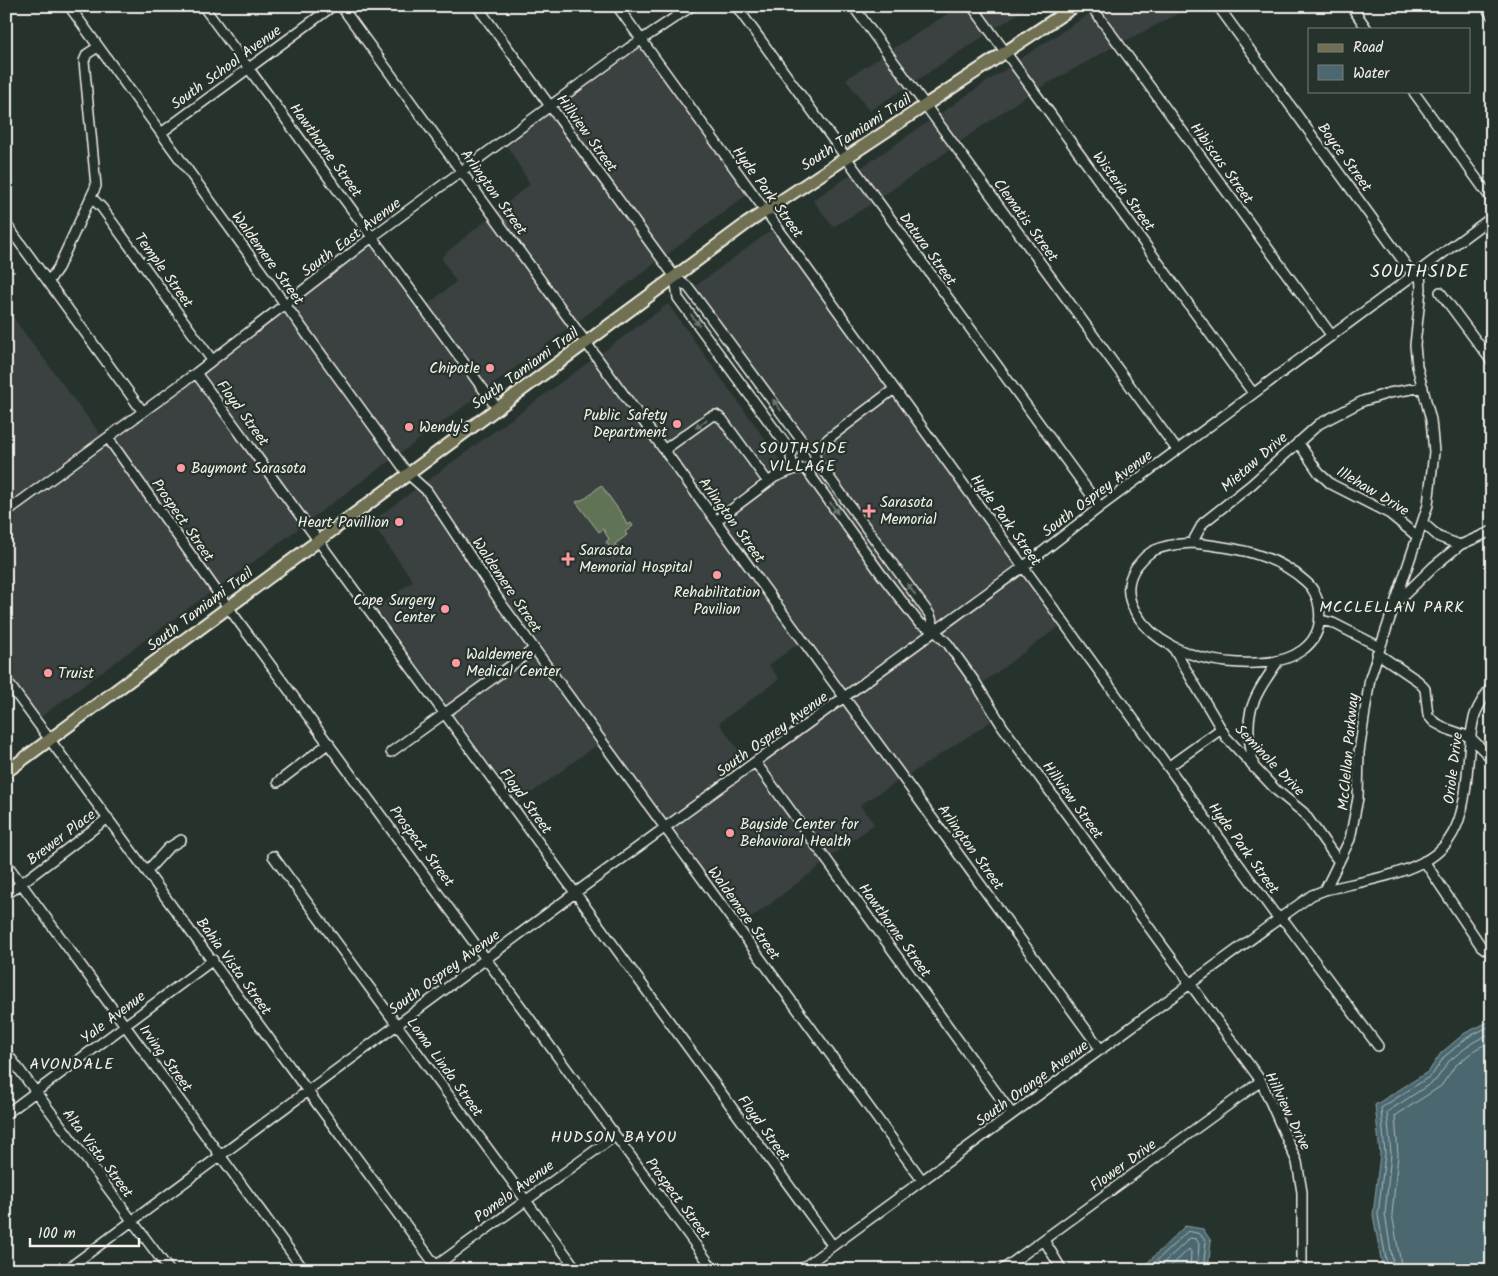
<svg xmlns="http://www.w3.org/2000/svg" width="1498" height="1276" viewBox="0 0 1498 1276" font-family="Kalam,sans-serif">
<rect width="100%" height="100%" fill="#26332d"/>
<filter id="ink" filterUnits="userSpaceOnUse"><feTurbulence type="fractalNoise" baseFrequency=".02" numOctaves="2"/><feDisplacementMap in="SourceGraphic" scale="10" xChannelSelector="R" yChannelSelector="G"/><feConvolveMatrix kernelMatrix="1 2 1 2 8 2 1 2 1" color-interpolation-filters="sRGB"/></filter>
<g filter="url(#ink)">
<path fill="#3a4140" d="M960,6H967L987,34L914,82L891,50Z
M978,6H1030L994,29Z
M1101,6H1193L1123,42L1098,8Z
M1091,13L1115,46L1038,89L1017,61Z
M640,46L748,194L665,256L557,107Z
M884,55L907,87L869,111L846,79Z
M1010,66L1030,93L958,143L938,115Z
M550,112L658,261L577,322L496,212L530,184L506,144Z
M931,120L952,148L880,198L859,169Z
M852,174L873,203L833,227L813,200Z
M490,217L570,327L488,388L427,305L456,282L441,257Z
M773,229L888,389L828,434L809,442L694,287Z
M371,243L481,394L399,454L291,305Z
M668,304L782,463L708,518L798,644L769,665L779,679L719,723L746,760L666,819L606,738L518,803L376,608L413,581L371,522Z
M6,308L100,434L135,409L137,412L6,508Z
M284,310L392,459L308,521L202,373Z
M195,378L302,526L219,587L113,439Z
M893,395L1017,567L938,625L934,613L819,456L833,440Z
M107,444L212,591L39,718L6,672V517Z
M815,466L927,617L929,623L922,620L884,572L812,470Z
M798,472L804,473L877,576L916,626L928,632L847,690L721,521L775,482Z
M1022,573L1061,625L981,684L942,631Z
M935,636L972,685L993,720L907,776L850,698Z
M843,703L900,780L860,805L874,824L830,857L761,763Z
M754,768L824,863L742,925L671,828Z"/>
<path fill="#617355" stroke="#aab29e" d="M601,485L623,516L627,525L631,523L633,526L625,532L627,535L615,544L621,552L614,558L610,552L612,550L606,542L609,539L603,529L599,532L576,502L586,498Z"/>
<path fill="#4b6871" stroke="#8f9fa1" d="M1492,1020V1270H1383L1373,1215L1380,1154L1375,1105L1429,1071L1441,1053L1465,1033Z
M1185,1226L1203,1229L1211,1241L1208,1270H1140Z"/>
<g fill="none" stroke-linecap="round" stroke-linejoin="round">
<path stroke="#b0bab8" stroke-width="1" d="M1147,1270L1188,1231L1200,1234L1206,1242L1203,1270
M1156,1270L1190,1238L1196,1239L1199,1244L1197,1270
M1167,1270L1189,1249L1191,1252L1190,1270
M1388,1270L1378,1215L1385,1154L1381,1108L1432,1075L1444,1057L1468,1037L1492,1025
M1394,1270L1385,1214L1391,1154L1387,1112L1436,1080L1449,1061L1472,1043L1492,1032
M1402,1270L1392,1214L1398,1155L1395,1116L1441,1086L1455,1066L1476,1049L1492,1041"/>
<path stroke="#8f9fa1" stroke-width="2" d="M6,277L10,271L14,272"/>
<g stroke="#f4f1e8" stroke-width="12">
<path id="minor" d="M69,6L408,474L427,491L501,603L922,1180
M203,6L497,408
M341,6L1101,1050
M477,6L675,277L689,288L805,445
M617,6L1274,913L1286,923L1378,1046
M736,6L1100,507
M853,6L1177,450
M972,6L1253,393
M1091,6L1332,336
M1218,6L1414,276
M1351,6L1367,29
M1485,6L1492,16
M1413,91L1492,200
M161,133L333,6
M91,197L102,208L212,360
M6,224L143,412
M675,277L678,298L792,453
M48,282L58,268L96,186L84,61L87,54L98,47
M1440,292L1492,362
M196,373L833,1246
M108,438L228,607L714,1270
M1298,442L1319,473L1331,484L1390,514L1418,537
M791 457a12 12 0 1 1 24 0a12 12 0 1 1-24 0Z
M664,450L710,417L716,415L722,419L768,482
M814,453L829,438L894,389
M815,458L930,615L935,631
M806,469L881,574L919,623L935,631L948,644L975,682L1003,727L1261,1081L1297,1162L1302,1192V1270
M6,512L196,373L372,237L629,48L692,6
M716,521L775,477L798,468
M1423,523L1439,537L1460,545L1492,531
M1192,543C1232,547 1274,553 1305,581C1313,587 1318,598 1319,607C1325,647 1290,663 1256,663C1228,664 1197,659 1172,646C1144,631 1115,598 1136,567C1142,560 1147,553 1155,550C1167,544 1180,544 1192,543Z
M1192,543L1203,523L1251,485L1319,424L1363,401L1389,393L1423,387
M1395,604L1433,567L1460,545
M1321,620L1333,623L1380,647
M1172,646L1226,737L1276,790L1304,813L1339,862
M1377,653L1418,681L1425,689L1428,715L1434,722L1447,729L1470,737L1492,759
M6,680L439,1270
M391,752L534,649
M756,763L1012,1114
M1168,767L1221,729
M1254,768C1244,716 1247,706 1277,663
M278,782L329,743
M273,856L577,1270
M1424,861L1481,946L1485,949L1492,948
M6,863L304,1270
M147,871L168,848L181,840
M1325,890C1358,882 1392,878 1423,862C1477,835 1462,766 1474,718C1477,706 1486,695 1492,685
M6,895L108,818
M6,1052L169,1270
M6,1114L213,960
M1044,1240L1062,1270
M66,1270L575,893L1023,567L1100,507L1492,217
M430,1270L615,1136
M800,1270L1280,918L1312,895L1325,890L1350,839L1358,798L1359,752L1370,678L1428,505L1434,452L1431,420L1417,366L1415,345L1421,289L1420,271
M1002,1270L1261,1081"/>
</g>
<g stroke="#f4f1e8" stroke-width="15">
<path id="major" d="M6,772L746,224L1075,6"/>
</g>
<use href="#minor" stroke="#26332d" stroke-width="9"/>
<use href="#major" stroke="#706f52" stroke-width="11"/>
</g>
<defs><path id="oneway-solid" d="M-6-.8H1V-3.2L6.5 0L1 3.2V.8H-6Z" transform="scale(1.25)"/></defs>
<g fill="#6e766e">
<use href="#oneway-solid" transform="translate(695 320) rotate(54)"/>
<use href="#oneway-solid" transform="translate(777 405) rotate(-126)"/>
<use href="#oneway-solid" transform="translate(701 424) rotate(144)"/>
<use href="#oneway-solid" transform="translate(834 508) rotate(55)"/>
<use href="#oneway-solid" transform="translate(911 589) rotate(-126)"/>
</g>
</g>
<g fill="#ff9aa2" stroke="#26332d" stroke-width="2">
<circle cx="490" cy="368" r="5"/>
<circle cx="677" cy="424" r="5"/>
<circle cx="409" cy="427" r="5"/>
<circle cx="181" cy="468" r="5"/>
<path d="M866.5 503.5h5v5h5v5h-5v5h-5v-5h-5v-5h5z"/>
<circle cx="399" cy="522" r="5"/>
<path d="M565.5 551.5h5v5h5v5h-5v5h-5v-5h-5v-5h5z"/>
<circle cx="717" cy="575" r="5"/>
<circle cx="445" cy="609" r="5"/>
<circle cx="456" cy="663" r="5"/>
<circle cx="48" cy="673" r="5"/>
<circle cx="730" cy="833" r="5"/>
</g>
<g text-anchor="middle" stroke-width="4.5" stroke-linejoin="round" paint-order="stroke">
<g font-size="15" fill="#f4f1e8" stroke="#26332d">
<text transform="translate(226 67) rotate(-36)" y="5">South School Avenue</text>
<text transform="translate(856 132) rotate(-33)" y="5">South Tamiami Trail</text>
<text transform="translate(587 133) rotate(54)" y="5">Hillview Street</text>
<text transform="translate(326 150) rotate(54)" y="5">Hawthorne Street</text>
<text transform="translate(1345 157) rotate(54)" y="5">Boyce Street</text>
<text transform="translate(1222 163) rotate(54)" y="5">Hibiscus Street</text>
<text transform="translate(1124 191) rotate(54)" y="5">Wisteria Street</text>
<text transform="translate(494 192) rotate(54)" y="5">Arlington Street</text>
<text transform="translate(768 192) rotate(54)" y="5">Hyde Park Street</text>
<text transform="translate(1026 220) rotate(54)" y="5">Clematis Street</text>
<text transform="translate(351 237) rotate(-37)" y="5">South East Avenue</text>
<text transform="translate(928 249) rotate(54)" y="5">Datura Street</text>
<text transform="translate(268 258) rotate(54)" y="5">Waldemere Street</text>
<text transform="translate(164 270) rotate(54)" y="5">Temple Street</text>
<text transform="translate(525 368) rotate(-36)" y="5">South Tamiami Trail</text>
<text transform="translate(243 413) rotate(54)" y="5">Floyd Street</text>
<text transform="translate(1254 462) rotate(-41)" y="5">Mietaw Drive</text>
<text transform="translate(1373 491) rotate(31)" y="5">Illehaw Drive</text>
<text transform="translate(1097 493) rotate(-37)" y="5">South Osprey Avenue</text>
<text transform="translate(183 520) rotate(55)" y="5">Prospect Street</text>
<text transform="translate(732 520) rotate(54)" y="5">Arlington Street</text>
<text transform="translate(1006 520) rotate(54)" y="5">Hyde Park Street</text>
<text transform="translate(507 585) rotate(56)" y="5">Waldemere Street</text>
<text transform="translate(200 609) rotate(-37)" y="5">South Tamiami Trail</text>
<text transform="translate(772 734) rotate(-36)" y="5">South Osprey Avenue</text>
<text transform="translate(1348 752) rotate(-85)" y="5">McClellan Parkway</text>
<text transform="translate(1270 760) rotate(46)" y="5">Seminole Drive</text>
<text transform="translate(1453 768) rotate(-83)" y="5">Oriole Drive</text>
<text transform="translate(1073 800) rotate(54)" y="5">Hillview Street</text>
<text transform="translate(526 801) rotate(54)" y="5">Floyd Street</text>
<text transform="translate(61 837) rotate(-37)" y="5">Brewer Place</text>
<text transform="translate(422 846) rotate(53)" y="5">Prospect Street</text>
<text transform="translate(971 847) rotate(54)" y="5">Arlington Street</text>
<text transform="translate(1244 848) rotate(54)" y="5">Hyde Park Street</text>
<text transform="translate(744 913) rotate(54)" y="5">Waldemere Street</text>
<text transform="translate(895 930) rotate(54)" y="5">Hawthorne Street</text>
<text transform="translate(234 966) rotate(54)" y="5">Bahia Vista Street</text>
<text transform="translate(444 972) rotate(-36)" y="5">South Osprey Avenue</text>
<text transform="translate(113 1017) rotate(-37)" y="5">Yale Avenue</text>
<text transform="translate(166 1058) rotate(54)" y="5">Irving Street</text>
<text transform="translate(445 1067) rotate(54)" y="5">Loma Linda Street</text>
<text transform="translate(1032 1083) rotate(-36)" y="5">South Orange Avenue</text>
<text transform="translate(1288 1111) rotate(64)" y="5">Hillview Drive</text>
<text transform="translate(764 1128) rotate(54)" y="5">Floyd Street</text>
<text transform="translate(98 1153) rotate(53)" y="5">Alta Vista Street</text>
<text transform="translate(1123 1165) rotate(-36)" y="5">Flower Drive</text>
<text transform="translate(514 1191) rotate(-36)" y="5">Pomelo Avenue</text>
<text transform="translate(678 1198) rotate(53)" y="5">Prospect Street</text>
</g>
<g font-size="15" fill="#f4f1e8" stroke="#26332d" text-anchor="start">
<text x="480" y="373" text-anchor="end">Chipotle</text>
<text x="667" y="420" text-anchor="end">Public Safety<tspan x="667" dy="17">Department</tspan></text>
<text x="419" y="432">Wendy's</text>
<text x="191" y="473">Baymont Sarasota</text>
<text x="880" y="507">Sarasota<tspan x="880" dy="17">Memorial</tspan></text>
<text x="389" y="527" text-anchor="end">Heart Pavillion</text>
<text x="579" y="555">Sarasota<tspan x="579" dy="17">Memorial Hospital</tspan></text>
<text x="717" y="597" text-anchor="middle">Rehabilitation<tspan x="717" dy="17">Pavilion</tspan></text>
<text x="435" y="605" text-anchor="end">Cape Surgery<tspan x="435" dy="17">Center</tspan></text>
<text x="466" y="659">Waldemere<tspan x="466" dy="17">Medical Center</tspan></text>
<text x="58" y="678">Truist</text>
<text x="740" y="829">Bayside Center for<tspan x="740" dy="17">Behavioral Health</tspan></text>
</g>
<g font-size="16" letter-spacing="1" fill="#f4f1e8" stroke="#26332d">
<text x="803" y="453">SOUTHSIDE<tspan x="803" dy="18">VILLAGE</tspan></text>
<text x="1392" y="612">MCCLELLAN PARK</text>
<text x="72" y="1069">AVONDALE</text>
<text x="614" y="1142">HUDSON BAYOU</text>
</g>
<g font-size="18" letter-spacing="1" fill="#f4f1e8" stroke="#26332d">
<text x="1420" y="277">SOUTHSIDE</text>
</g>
</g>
<rect width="1498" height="1276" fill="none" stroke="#26332d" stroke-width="25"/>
<rect x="12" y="12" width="1473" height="1251" fill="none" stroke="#f4f1e8" stroke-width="2" filter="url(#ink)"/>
<rect x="1308" y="28" width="162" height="65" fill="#26332d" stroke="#787f78"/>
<rect x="1318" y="44" width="25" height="8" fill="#706f52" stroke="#787f78"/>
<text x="1353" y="52" font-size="15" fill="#f4f1e8">Road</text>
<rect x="1318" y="65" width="25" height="15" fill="#4b6871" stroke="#787f78"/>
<text x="1353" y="78" font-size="15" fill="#f4f1e8">Water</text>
<path d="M30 1238v8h109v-8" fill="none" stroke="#f4f1e8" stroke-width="2.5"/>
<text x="38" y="1238" font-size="15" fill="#f4f1e8" stroke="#26332d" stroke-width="4" paint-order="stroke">100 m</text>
</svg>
